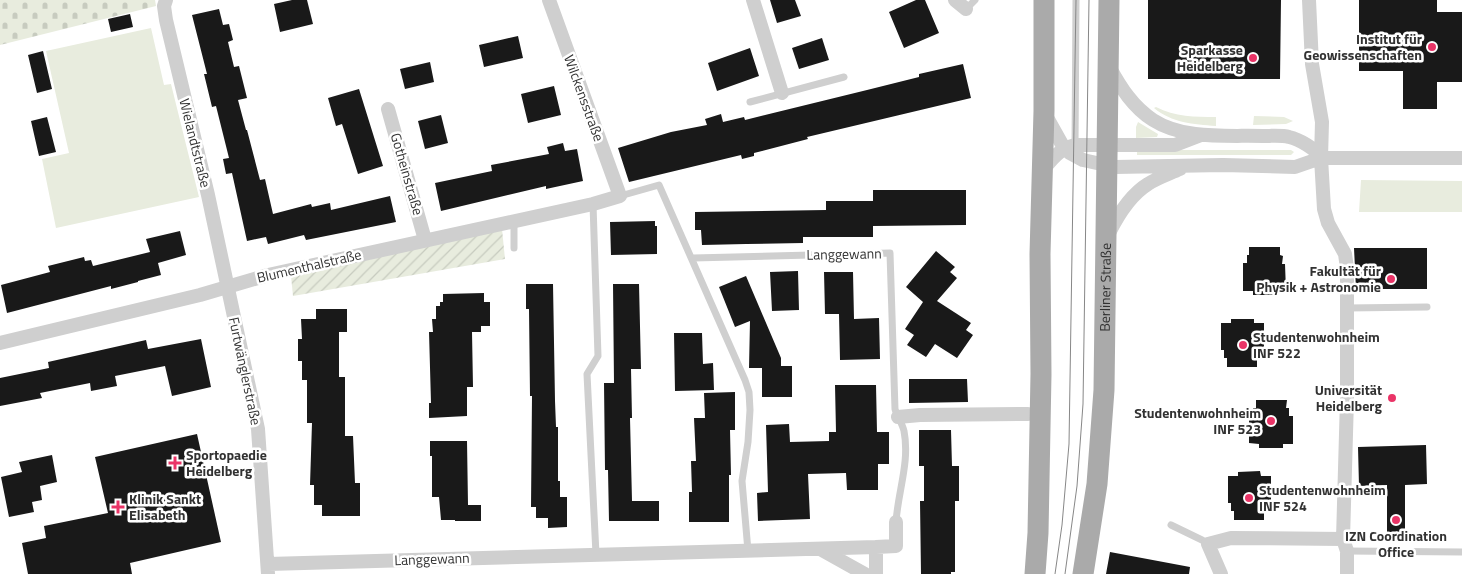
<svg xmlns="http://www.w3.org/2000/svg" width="1462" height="574" viewBox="0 0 1462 574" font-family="'Titillium Web',sans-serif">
<defs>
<pattern id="cemetery-stones" width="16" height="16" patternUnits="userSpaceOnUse" patternTransform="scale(1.25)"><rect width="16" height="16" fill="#e8ecde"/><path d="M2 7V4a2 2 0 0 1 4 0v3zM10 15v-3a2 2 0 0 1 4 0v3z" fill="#c7cbbf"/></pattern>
<pattern id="garden-furrows" width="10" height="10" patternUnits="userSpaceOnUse" patternTransform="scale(1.25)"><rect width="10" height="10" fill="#e8ecde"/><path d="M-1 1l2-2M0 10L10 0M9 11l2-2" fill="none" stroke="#c7cbbf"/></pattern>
</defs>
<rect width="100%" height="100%" fill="#fff"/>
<path fill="#e8ecde" d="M151,28L164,85L171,84L199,197L56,228L42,159L69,153L46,51Z
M1156,107C1175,117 1195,117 1216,117V126C1193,124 1172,123 1154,108Z
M1254,116L1284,117L1293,121L1286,124L1253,125Z
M1138,122L1158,134L1157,137L1136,138V127Z
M1137,150H1291L1294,152L1291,155H1137Z
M1361,180L1462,181V212H1359Z"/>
<path fill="url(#cemetery-stones)" d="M0,0H155L156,6L0,45Z"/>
<path fill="url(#garden-furrows)" d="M502,229L505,259L293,296L291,276Z"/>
<path fill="#191919" d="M292,0H307L313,24L280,32L274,4Z
M770,0H795L801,16L777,23Z
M916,0H925L939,33L904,48L889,12Z
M1148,0H1281L1280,79H1148Z
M1359,0H1437V12H1462V82H1437V109H1403V71H1359Z
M219,9L223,25L229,24L233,40L228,42L234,67L239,66L247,98L238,100L246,130H247L260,180L265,179L273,214L311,204L312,207L330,203L331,210L390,196L396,222L306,240L304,235L268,244L266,237L247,241L232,173L226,174L223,159L229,158L216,106L212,107L204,74H207L192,15Z
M130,14L133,27L111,32L108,19Z
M518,36L523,58L484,67L479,45Z
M822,38L829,60L799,69L792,48Z
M750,48L759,76L717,91L708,63Z
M43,51L52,89L37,93L28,55Z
M430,62L434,82L405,89L400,69Z
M963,64L971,98L807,137L808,139L754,153V156L742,159L741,155L629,182L618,148L671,132L707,125L705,119L721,114L723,122L744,117L745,120L867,90L919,77V74Z
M554,86L561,115L528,123L521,94Z
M359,89L383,166L358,174L342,124L336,126L328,98Z
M441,115L448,143L425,149L418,121Z
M47,117L56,152L39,156L31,121Z
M563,143L565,151L577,149L583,181L546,189V186L441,211L435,183L492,171L491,165L549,154L547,147Z
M873,190H966V225L873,226V237H803V243L746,244L702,245L701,230H695V212L826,210V201H873Z
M655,221V226H657V254L611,255L610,222Z
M180,231L186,255L158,263L161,275L138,281V282L111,289V286L7,313L1,285L50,272L48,266L84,257L85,261L91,260L93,266L150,252L146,239Z
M1249,247H1280V255L1283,256L1282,264H1285L1286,291H1276V295H1253V291H1243V263H1247V255H1249Z
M1354,248H1427V289H1356Z
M936,251L955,267L950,272L957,278L937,301L971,323L966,330L973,335L957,358L935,344L926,357L907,345L914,335L905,329L923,302L906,287Z
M798,271L799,310L772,311L770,272Z
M824,272H853L854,319L879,318L880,359L840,360L839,314H825Z
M746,276L781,358V366H792V397H762V368H749L750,321L735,327L719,287Z
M526,284H553L555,401L556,427H558V481H560V497H567V527L548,528V518H536V507H531L532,396H530L529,309H526Z
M613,284H639L641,369H631L632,418H630L632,501H659V521H609L608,470H605L604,383H614Z
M484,293V302H490V326H481V332H472L473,387H467V416L429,418V403H431L429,332H433L432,319H436V306H440V302H443V294Z
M316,309H347V332H339V377H345V436H353L355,483H360V516H322V505H314V485H310L312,423H307V380H302V361H298V339H302L301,319H316Z
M1231,319H1254V323H1264V350H1260V359H1257V367H1227V358H1224V350H1221V323H1231Z
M674,333H702L703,364L713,363L714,390L675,391Z
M201,339L211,387L172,396L165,366L115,376L117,386L91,391L90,383L40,393L42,398L0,406V378L49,368L48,362L146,340L148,349Z
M909,379H967L968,402L909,403Z
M835,385H876L877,432H889V464H878V490H847L846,473L808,474L810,519L758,521L757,493L768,492L766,425L789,424L790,442L829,441V432H836Z
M735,392V430H730L731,475H729V522H689V492H692L691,461H696L694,418H705L704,393Z
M1256,400H1287L1286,408H1289V416H1293V444H1283V448H1259V444L1249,443V417H1253V408H1256Z
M919,430H951L952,466H959V501H955V572H951V574H921L920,501H924V466H919Z
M197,434L221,542L130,563L132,574H28L22,543L46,538L44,526L108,513L95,457Z
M430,441H467L468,505H481V521H455V520H441L439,497H432V456H430Z
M1426,445L1427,484L1405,485V532H1387V485L1359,486L1358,447Z
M52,455L57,482L40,486L42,500L32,502L34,512L9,517L1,477L22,472L19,462Z
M1260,471L1261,476H1271V503H1267V511L1264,512V520H1234V511H1231V503H1228V476H1238V472Z
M1110,552L1190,567L1189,574H1106Z"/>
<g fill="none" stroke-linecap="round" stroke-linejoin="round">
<path stroke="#cfcfcf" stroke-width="7" d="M966,9L975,0
M750,102L844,77
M1075,147L1076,0
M620,196L659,185L745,380L749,392L750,410L748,442L742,481L748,551
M593,204L598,356L587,374L596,554
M514,221V248
M693,258L890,253L895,409C897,416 902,423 904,431C910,462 898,491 896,522
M1347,308L1427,307
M1171,525L1202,540L1208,544
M1347,551L1462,552"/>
<path stroke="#cfcfcf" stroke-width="14" d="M166,0L164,6L166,20L208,195L258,429L268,574
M753,0L782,93
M955,0L966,9
M1309,0L1312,64L1322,122L1321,158L1324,209L1328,223L1345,254L1347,268V399L1343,539L1347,551V574
M1110,68C1121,88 1133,107 1153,120C1184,140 1227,135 1263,136C1271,136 1282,135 1289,137C1299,139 1316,149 1321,158
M388,109L425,240
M1045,114L1064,148L1070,153L1083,160L1115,167L1223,165L1295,167L1321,158H1462
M1042,171C1052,159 1059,149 1075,145H1175L1201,135
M1109,233C1118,215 1130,195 1148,184C1157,178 1169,174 1180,169
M0,343L200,295L268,275L593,204L620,196L549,0
M898,417L920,415L1028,414
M876,547L896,546V522
M820,549L865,574
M268,564L876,547V574
M1221,574L1208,544L1231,538L1343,539"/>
<g stroke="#aaa" stroke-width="21">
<path d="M1035,574L1038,533L1041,374L1040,254L1044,111V0"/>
<path id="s1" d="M1083,574L1097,484L1104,390L1109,0"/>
</g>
<path stroke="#878787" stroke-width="1" d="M1055,574L1062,525L1069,444L1076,0
M1065,574L1077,486L1083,404L1089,0"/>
</g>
<g fill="#ea3467" stroke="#fff" stroke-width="2">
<circle cx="1432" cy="47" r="5"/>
<circle cx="1253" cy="58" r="5"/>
<circle cx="1391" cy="279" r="5"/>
<circle cx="1243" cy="345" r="5"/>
<circle cx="1392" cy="398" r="5"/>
<circle cx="1271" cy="421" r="5"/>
<path d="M172.5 455.5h5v5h5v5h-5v5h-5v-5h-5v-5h5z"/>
<circle cx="1249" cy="498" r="5"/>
<path d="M115.5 499.5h5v5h5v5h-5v5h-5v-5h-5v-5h5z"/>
<circle cx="1396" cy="520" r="5"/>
</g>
<g text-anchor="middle" stroke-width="5" stroke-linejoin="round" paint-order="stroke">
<g font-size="14" font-weight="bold" fill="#323232" stroke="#fff" text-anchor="end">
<text x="1422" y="44">Institut für<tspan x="1422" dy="16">Geowissenschaften</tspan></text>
<text x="1243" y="55">Sparkasse<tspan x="1243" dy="16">Heidelberg</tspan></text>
<text x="1381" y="276">Fakultät für<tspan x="1381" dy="16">Physik + Astronomie</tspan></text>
<text x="1253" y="342" text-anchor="start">Studentenwohnheim<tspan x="1253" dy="16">INF 522</tspan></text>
<text x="1382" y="395">Universität<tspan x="1382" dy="16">Heidelberg</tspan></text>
<text x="1261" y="418">Studentenwohnheim<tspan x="1261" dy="16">INF 523</tspan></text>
<text x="186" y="460" text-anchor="start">Sportopaedie<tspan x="186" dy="16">Heidelberg</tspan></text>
<text x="1259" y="495" text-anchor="start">Studentenwohnheim<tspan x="1259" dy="16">INF 524</tspan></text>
<text x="129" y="504" text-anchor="start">Klinik Sankt<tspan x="129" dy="16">Elisabeth</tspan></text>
<text x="1396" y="541" text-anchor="middle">IZN Coordination<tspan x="1396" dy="16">Office</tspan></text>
</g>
<g font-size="14" fill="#323232" stroke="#fff">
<text transform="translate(584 98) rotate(70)" y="5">Wilckensstraße</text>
<text transform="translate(195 143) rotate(76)" y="5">Wielandtstraße</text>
<text transform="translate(407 174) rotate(74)" y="5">Gotheinstraße</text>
<text transform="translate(844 254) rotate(-1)" y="5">Langgewann</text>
<text transform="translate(309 266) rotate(-13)" y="5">Blumenthalstraße</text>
<text dy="5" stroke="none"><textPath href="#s1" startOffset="288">Berliner Straße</textPath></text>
<text transform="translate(245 371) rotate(78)" y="5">Furtwänglerstraße</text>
<text transform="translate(432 559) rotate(-2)" y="5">Langgewann</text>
</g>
</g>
</svg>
